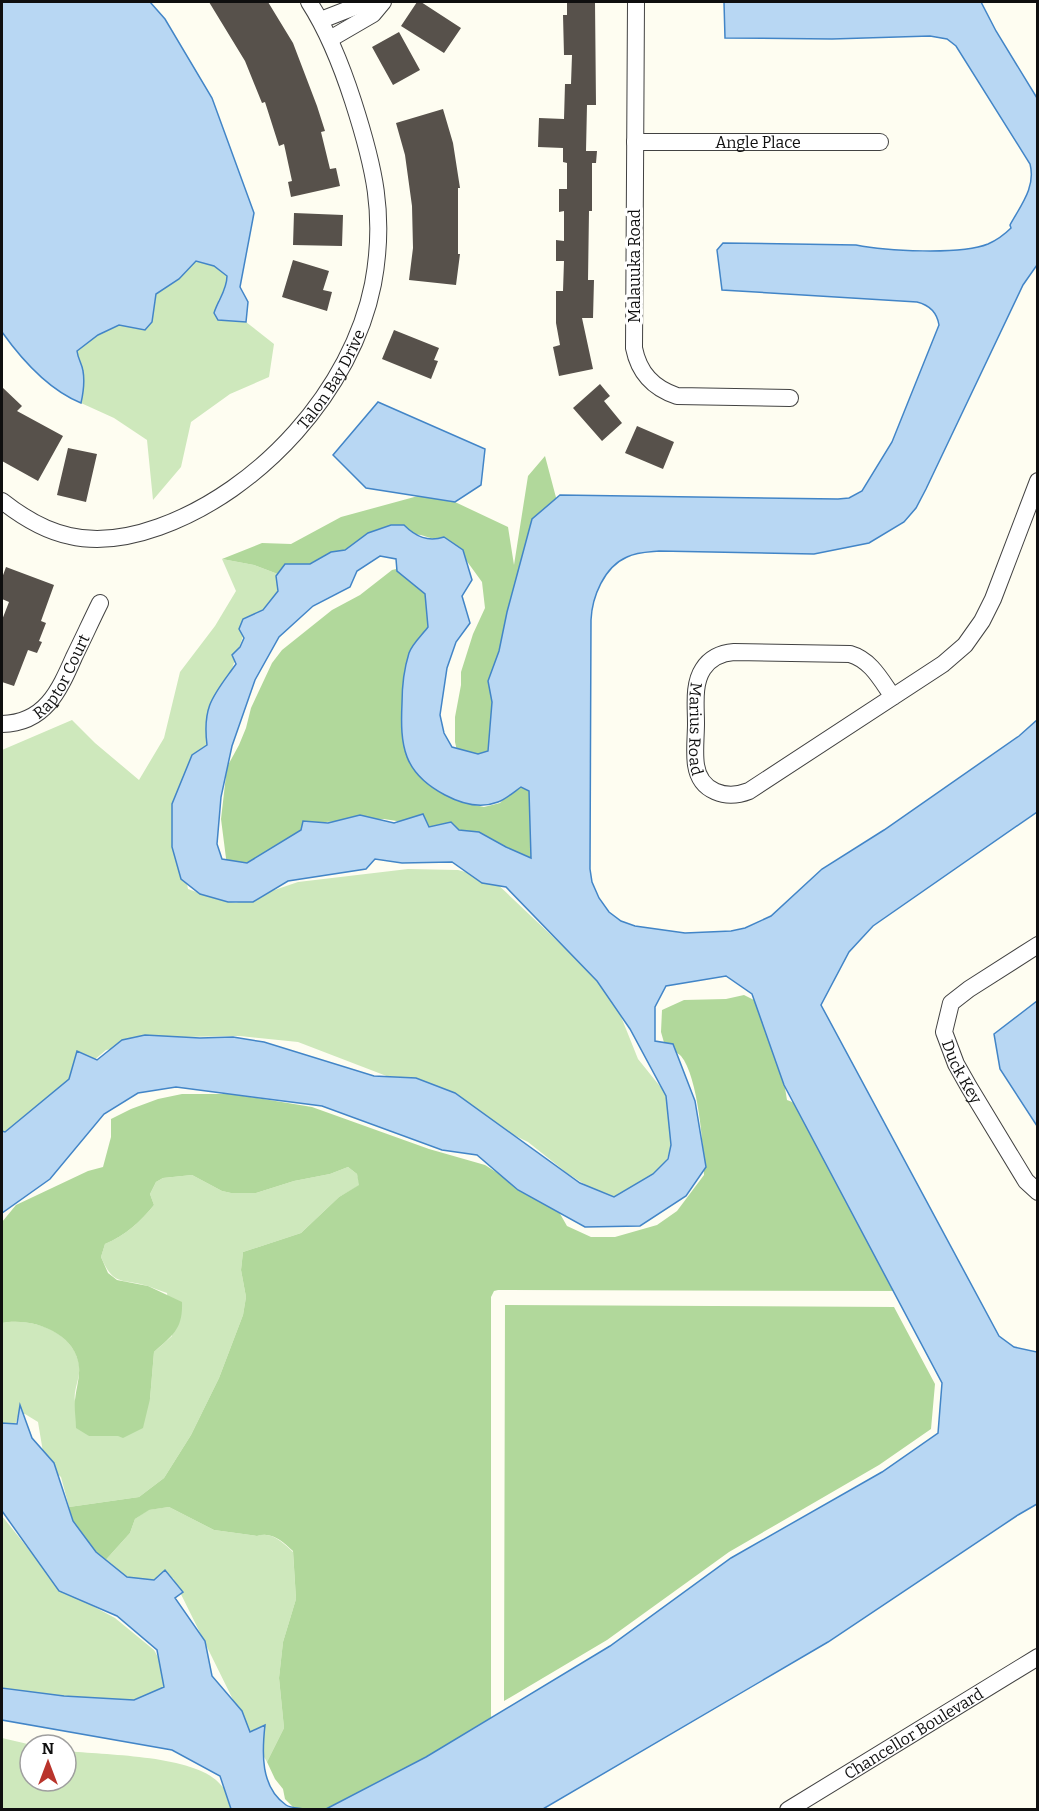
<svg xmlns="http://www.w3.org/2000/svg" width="1039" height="1811" viewBox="0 0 1039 1811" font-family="Bitter,serif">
<rect width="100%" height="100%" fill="#fefdf1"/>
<path fill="#cee8bc" d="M196,261L214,266L227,276V283L218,301V320L246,322L274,344L269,377L230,394L191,422L181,467L153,500L147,440L114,418L81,403C83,394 85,382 83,372C82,365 78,359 77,351C88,341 103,329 118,325C125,323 131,326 136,329L155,302L156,294L179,279Z
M222,559L254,565L283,576L303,575L243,636L225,690L184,869L188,889L216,899L236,903L298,882L408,869L458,870L492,879L590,972L616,1004L638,1059L671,1100L675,1137L662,1172L612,1202L567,1173L528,1142L410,1085L298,1042L240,1036L180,1037L106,1050L56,1092L12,1137L2,1131V750L72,720L95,743L139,780L164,738L180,672L215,626L236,591Z
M348,1167L357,1174L360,1185L339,1197L301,1233L243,1252L241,1270L246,1297L243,1315L219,1378L191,1435L164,1478L139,1497L69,1507L61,1477L45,1464L38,1422L25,1414H19L13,1430L2,1424V1323C31,1317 74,1331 79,1365C81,1377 73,1390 75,1401C77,1413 85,1425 89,1436H118L150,1399L154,1352L172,1336L167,1293C160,1291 154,1288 148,1286C121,1278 114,1287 101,1257L105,1244C126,1235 140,1222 154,1205L150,1194L156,1182L163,1178L192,1175L222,1191L231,1193H256L294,1181L330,1174Z
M169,1507L214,1530L257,1536C272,1531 283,1543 293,1552L296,1599L283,1642L279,1678L284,1728L267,1762L244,1722L173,1578L132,1582L102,1564L130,1533L135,1519L148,1510Z
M2,1516L51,1577L74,1596L115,1618L154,1650L177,1691L158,1710L2,1695Z
M2,1738L32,1745H30V1781H66V1751C105,1755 187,1755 216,1780C225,1788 233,1800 240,1809H2Z"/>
<path fill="#b1d89b" d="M545,456L558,505L503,729L481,761L458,755L455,742V717L461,685V672L473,634L485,608L482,582L466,560L440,541L421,535L389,532L283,576L254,565L222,559L262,543L291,544L341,517L418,496L455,502L508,527L514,565L528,476Z
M400,568L416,576L438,617L428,638L445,793L470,804L484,807L500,803L516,786L529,780L542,863L447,829L384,819L325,822L313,824L266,862L227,866L221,819L227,767L239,745L246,728L251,708L272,663L282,650L332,610L360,595L392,570Z
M744,995L772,1009L787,1100C806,1106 811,1121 813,1140L835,1155L912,1291L498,1290L494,1291L491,1297V1724L368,1798L323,1809H295L285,1799L283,1789L275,1779L267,1762L284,1728L279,1678L283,1642L296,1599L293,1551C283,1542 272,1531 257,1536L214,1530L169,1507L149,1510L135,1519L130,1533L102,1564L79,1549L69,1507L139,1497L164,1478L191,1435L219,1378L243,1315L246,1297L241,1270L243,1252L301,1233L339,1197L359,1185L357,1174L348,1167L330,1174L294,1181L256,1193H231L222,1191L192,1175L163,1178L156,1182L150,1194L154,1205C140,1222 126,1235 105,1244L101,1257L108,1273L117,1280L148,1286L182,1302C183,1329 173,1335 154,1352L150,1399L143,1428L123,1438L118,1436H89L76,1428C76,1419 74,1409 75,1400C76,1389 80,1378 79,1367C76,1332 31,1317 2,1323V1222L16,1205L88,1171L103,1167L111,1137V1119L131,1109L158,1099L182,1094H232L312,1107L429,1149L485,1165L559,1212L567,1226L591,1237H615L657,1225L677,1211L704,1175C704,1148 698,1076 681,1056C677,1052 670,1049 665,1046L661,1032L662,1010L684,1000L726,999Z
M505,1305L894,1307L935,1384L931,1429L879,1465L729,1552L607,1640L504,1701Z"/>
<path fill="#b8d7f3" stroke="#4285c7" stroke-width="1.5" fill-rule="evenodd" d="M2,2H150L165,19L212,98L254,213L240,287L248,302L246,322L218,320L214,313C218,300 227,290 227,276L214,266L196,261L179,279L156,294L152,322L145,330L119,325L98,335L77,351C78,359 82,364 83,371C85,382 83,394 81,403C49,390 22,360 2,332Z
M724,2H981L996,31L1037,98V265L1023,285L926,489L916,508L904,522L869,543L814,554L659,551C649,552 637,552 627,557C604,567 592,597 591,620L590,869L592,882L599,898L609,912L621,921L635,926L685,933L731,931L745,928L771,916L822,869L884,830L1019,736L1037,720V812L873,926L849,952L821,1005L999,1336L1014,1347L1037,1352V1504L1018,1515L828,1642L543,1809H326L426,1757L610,1646L731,1558L882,1472L938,1433L942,1383L784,1085L752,994L726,976L666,986L655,1007V1041L673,1044L695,1101L706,1167L686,1196L640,1226L585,1227L518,1190L477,1155L442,1150L322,1106L176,1087L138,1093L104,1114L50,1179L2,1213V1131L5,1132L69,1079L77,1051L97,1060L122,1040L145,1035L200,1038L233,1037L264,1042L374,1076L416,1078L455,1093L580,1183L614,1197L653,1174L668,1159L671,1145L666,1096L630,1029L597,981L506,887L482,883L452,862L402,863L375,859L366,869L288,881L253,902H228L200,894L181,879L172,847V804L192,755L207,745C202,705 214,695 236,664L232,655L240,647L244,638L239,629L243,619L263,610L278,591L276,576L285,564H310L331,552L345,550L368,533L391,525H404C416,537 428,542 444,537L463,550L472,580L462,596L470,623L456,642L447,668L440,715L444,733L452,747L478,754L488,751L492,702L488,681L499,651L507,612L532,519L560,495L838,499L849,498L862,491L892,442L939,325C937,312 929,305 917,302L722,290L717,250L723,243L856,245C885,251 961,255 988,244C997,240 1004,235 1011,228L1010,225C1021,205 1036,187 1030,164L956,46L947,39L930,36L832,39L725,38ZM380,556L396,559L397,571L425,594L428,627C422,635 412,644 409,653C404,669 402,686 402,703C400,746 403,773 445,795C460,803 480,809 498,802C506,799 514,792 521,787L529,791L531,858L506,847L479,832L459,830L451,822L429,827L423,814L394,823L360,815L328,823L303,821L301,830L247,863L222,859L217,844L221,797L232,746L255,680L279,637L313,606L350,587L357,571Z
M378,402L485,449L481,485L455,502L366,488L333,455Z
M1037,1001V1126L1000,1069L994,1034Z
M20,1405L32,1438L54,1463L73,1521L96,1552L127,1577L154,1580L165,1570L183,1592L175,1598L205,1641L212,1676L242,1711L250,1732L265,1725C262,1752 260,1787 286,1805C290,1808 299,1808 304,1809H231L220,1776L172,1750L2,1720V1688L64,1696L134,1700L164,1687L157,1650L117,1616L59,1591L2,1511V1423L17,1424Z"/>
<path fill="#57514b" d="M209,2H268L293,43L317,106L325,131L321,132L330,169L336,168L340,186L291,197L288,182L292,181L284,144L279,146L265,102L262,103L245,61Z
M417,2H421L461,28L444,53L401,26Z
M567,2H595L596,105H587L586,151H597L596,163H592V211H589L588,280H594L593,318H582L593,369L559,376L553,347L560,345L556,323V291H563L564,261H556V240L564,241V211L559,212V189H567V163L563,162V148L538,147L539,118L564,119L565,84H571L572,55H564L563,15H567Z
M399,32L420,70L393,85L372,47Z
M443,109L453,143L460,188H458V254H460L456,285L409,280L413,248L412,206L405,155L396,123Z
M294,213L343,215L342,246L293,245Z
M293,260L329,271L323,290L332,292L327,311L282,297Z
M394,330L439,348L434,360L438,361L431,379L382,359Z
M600,384L610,396L604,401L622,423L602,441L573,408Z
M2,387L22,406L17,411L63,436L38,481L2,461Z
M637,426L674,442L663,469L625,453Z
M68,448L97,454L86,502L57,495Z
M6,567L54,585L41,621L46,623L39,641L42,642L37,653L28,650L14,686L2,682V620L9,602L2,599V578Z"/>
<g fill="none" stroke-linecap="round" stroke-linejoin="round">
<g stroke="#424242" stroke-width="18">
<g id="minor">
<path d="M636,2L634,348C639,373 653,388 677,396L790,398"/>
<path d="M321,20L367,2"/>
<path d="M330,39L373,14L383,2"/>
<path id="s1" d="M635,142H880"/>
<path id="s2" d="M2,501C21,516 45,531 70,536C100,543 131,537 159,527C260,491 352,390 373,284C386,215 374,166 353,101C342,67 329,33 309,2"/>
<path id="s3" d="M893,697C881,680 871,660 850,654L734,652C721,653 710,658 703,669C693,684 696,706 696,723C696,737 694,752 696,765C700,792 726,800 749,791L943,664L965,645L982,621L993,599L1038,481"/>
<path id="s4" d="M2,724C45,723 59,691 74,657C83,639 91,621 100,603"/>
<path id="s5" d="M1038,945L969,989L951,1003L944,1032L956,1064L969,1087L1026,1181L1038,1192"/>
<path id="s6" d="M788,1810L1038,1657"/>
</g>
</g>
<use href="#minor" stroke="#fff" stroke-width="16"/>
</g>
<g text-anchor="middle" stroke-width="6" stroke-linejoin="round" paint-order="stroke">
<g font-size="16" fill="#0f0f0f" stroke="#fff">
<text dy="6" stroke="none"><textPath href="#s1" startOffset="123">Angle Place</textPath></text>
<text transform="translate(634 266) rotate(-90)" y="6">Malauuka Road</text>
<text dy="6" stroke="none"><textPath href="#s2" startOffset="400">Talon Bay Drive</textPath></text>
<text dy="6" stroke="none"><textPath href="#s4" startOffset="82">Raptor Court</textPath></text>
<text dy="6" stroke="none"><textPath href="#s3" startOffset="276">Marius Road</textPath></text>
<text dy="6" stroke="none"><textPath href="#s5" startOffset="178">Duck Key</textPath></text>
<text dy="6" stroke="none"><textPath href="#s6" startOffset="147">Chancellor Boulevard</textPath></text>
</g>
</g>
<rect width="1039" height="1811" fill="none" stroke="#0f0f0f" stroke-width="6"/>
<g transform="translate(48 1763)"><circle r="28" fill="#ffffff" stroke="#9f9f9f" stroke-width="1.5"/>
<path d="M0-4.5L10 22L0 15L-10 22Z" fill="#b9342c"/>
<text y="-9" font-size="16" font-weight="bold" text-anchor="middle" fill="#0f0f0f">N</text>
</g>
</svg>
